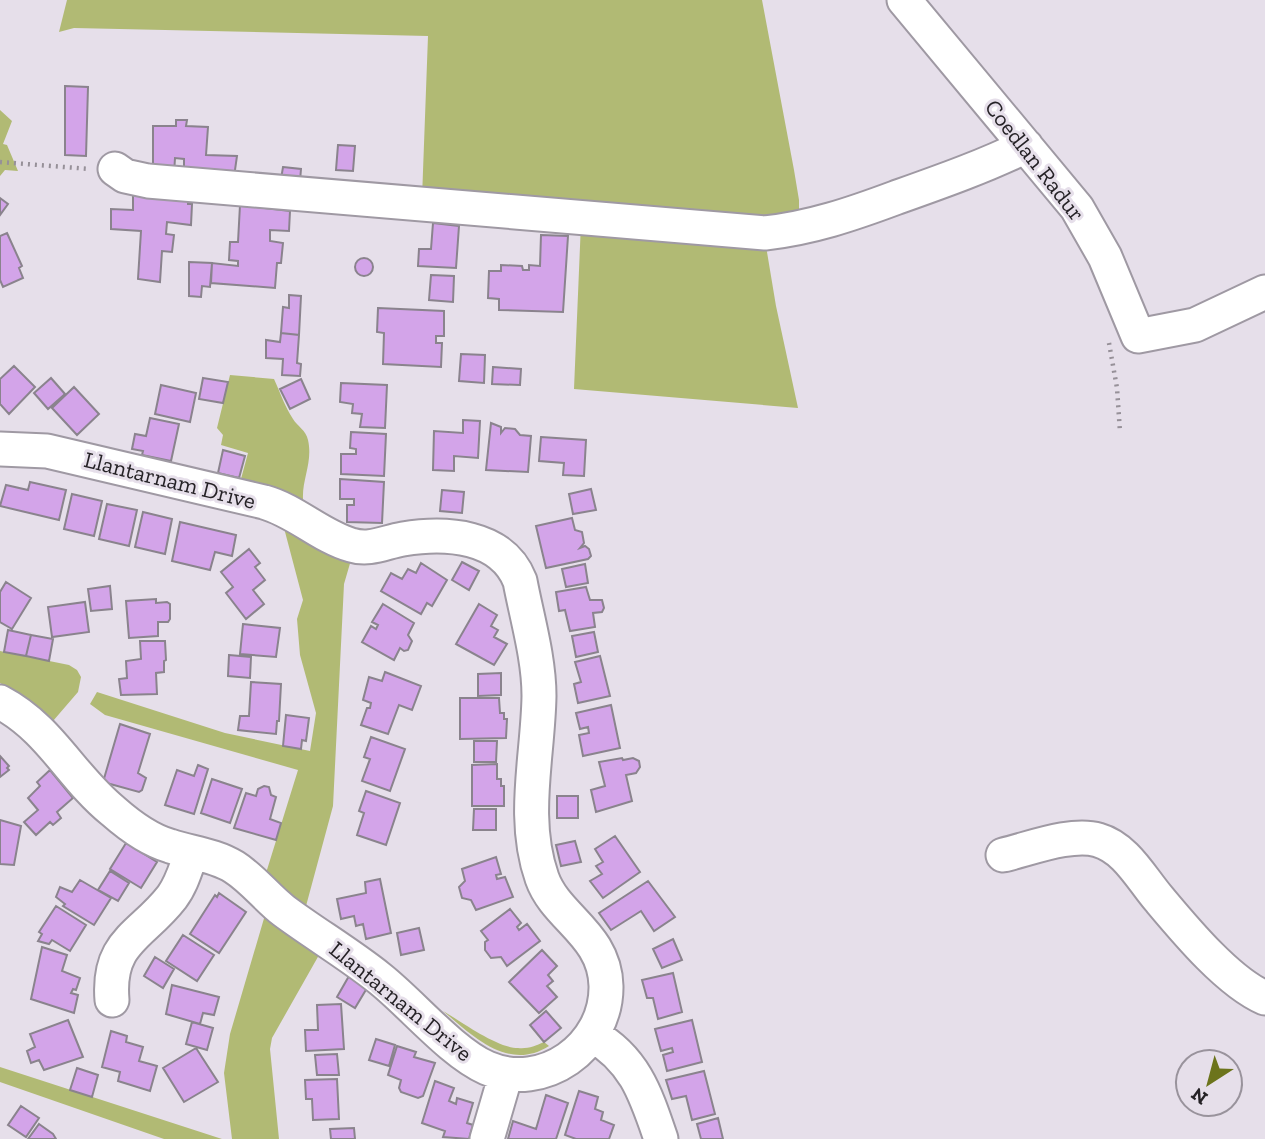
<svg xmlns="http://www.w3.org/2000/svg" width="1265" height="1139" viewBox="0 0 1265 1139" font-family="'Zilla Slab',serif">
<rect width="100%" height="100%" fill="#e6dfea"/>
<path fill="#b1ba74" d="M67,0H762L794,170L799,200V221L422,198L428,36L74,28L59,32Z
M0,110L12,121L3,144L7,145L18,171L5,170L0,176Z
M581,223L765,240L776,306L798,408L574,389Z
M230,375L274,379C280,392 285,407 293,419C297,426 306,430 308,440C313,462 302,479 303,499L297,504L244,491L241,479L248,453L221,445L223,435L217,428Z
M284,528L351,560L344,584L333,806L306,906L266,873L298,770L105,715L90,704L97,692L225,733L310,751L316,713L300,655L297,619L303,600Z
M0,651L69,665L77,670L81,677L78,692L53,721L31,701L0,683Z
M265,915L319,955L272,1038L270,1049L279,1139H232L224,1073L230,1034Z
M443,1011C462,1022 497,1048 518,1048C528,1049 535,1046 544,1042L549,1046C508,1072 473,1036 443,1011Z
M0,1067L222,1139H164L0,1082Z"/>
<path fill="#d3a4e9" stroke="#8a838d" stroke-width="2" d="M65,86L88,87L86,156L65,155Z
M176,120H187L186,126L208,127L206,155L237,156L234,177L184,174V159L175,158L174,174L153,173V126H176Z
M338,145L355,146L353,171L336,170Z
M283,167L301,169L300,181L281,179Z
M133,192L188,200V204H192L191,225L167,222L166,234L174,235L172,252L162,251L160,282L138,279L141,231L111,229V209L133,210Z
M0,198L8,204L0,215Z
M240,205L290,211L289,231L270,230V241L283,243L281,263H277L275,288L211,283L212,263L238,266V261L229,260L230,242H238Z
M433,223L459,226L456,268L418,266L419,249H431Z
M7,233L22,266L19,268L23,278L3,287L0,280V236Z
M541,235L568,236L563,312L499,310V299L488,298L489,271H501V265L522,266L523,270H529V265L540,266Z
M355 267a9 9 0 1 1 18 0a9 9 0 1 1-18 0Z
M189,262L212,263L210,287L202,286L201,297L189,296Z
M431,275L454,276L453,302L429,300Z
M289,295L301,296L299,335L281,333L283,307L289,308Z
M378,308L444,311V336H436V343H442L441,367L383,364L384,333L377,332Z
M281,333L299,335L297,363L301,364L300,376L282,375L283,359L266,358V340L280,342Z
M461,354L485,355L484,383L459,381Z
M14,366L35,387L9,414L0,404V379Z
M493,367L521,369L520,385L492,384Z
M51,378L65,394L48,409L34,393Z
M203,378L228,382L223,403L199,399Z
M301,379L310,399L290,409L280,389Z
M341,383L387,385L385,428L360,427L362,414L352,413L353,404L340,402Z
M161,385L196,393L190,422L155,414Z
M74,387L99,414L77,435L52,408Z
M150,418L179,424L171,461L142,455L143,451L132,449L135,434L146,436Z
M463,420L480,421L478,458L454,456V471L433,470L434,431L463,433Z
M491,423L501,427V433L505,428L515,429L520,435L531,436L528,472L486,470Z
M351,432L386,434L384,476L341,474V454H356V449L350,448Z
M541,437L586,440L584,476L563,475L564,463L539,461Z
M223,450L245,456L239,478L218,473Z
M340,479L384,482L382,523L347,522V505H354V499H340Z
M30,482L66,490L59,520L0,506L6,485L28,490Z
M591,489L596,510L573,514L569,494Z
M442,490L464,492L462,513L440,511Z
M72,494L102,501L94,536L64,529Z
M107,504L137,510L129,546L99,539Z
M143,512L172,519L165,554L135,547Z
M572,518L575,530L582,532L584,543L580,548L585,546L589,549L591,556L588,559L546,568L536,526Z
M180,522L236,535L232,556L215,552L210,570L172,561Z
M249,549L260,563L255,567L265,580L253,590L264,604L246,619L226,593L233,587L221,572Z
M462,562L479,571L469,590L452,580Z
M421,563L447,580L432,606L427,603L421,614L381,591L391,573L402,579L408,569L416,573Z
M585,564L588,583L566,587L562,569Z
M6,582L31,598L12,629L0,622V592Z
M110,586L112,609L91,611L88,589Z
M586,587L590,600H602L604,608L602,612L593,613L595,627L570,631L565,610L559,611L556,592Z
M156,599V603L167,602L170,604V619L168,622H158V636L129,638L126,601Z
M85,602L89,632L52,637L48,607Z
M383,604L414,623L408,635L412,641L408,650L404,651L400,648L394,660L362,642L371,626L376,629L378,625L372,622Z
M479,604L497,615L491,626L498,630L494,637L507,644L494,665L456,644Z
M243,624L280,628L276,657L240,654Z
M8,630L31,635L26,656L4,652Z
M594,632L598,652L576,657L572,636Z
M31,635L53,639L49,661L26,656Z
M140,641H165L166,660L164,661V672L156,673L157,694L121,695L119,679L127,678L126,661L141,659Z
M229,655L251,657L250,678L228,676Z
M600,656L610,696L578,703L574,684L581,682L575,662Z
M385,672L421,686L412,710L399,705L388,734L361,725L367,708H370L371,703L363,700L369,677L382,681Z
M501,673V695L478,696V674Z
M251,682L281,684L279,721H277L276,734L238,730L240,716H249Z
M460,698H499L500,713H504V719H507L506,738L460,739Z
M611,705L620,748L583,756L579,735L589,733L588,727L580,729L576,713Z
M286,715L309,718L306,741L302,740L301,749L283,746Z
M120,724L150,734L138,773L146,778L142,790L139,792L103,782Z
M371,737L405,749L390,791L362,781L370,759L364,757Z
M474,741H497L496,762H474Z
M0,756L9,766L7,768L9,770L0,777Z
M622,758L623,760L633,758L639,761L640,767L636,773L626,775L632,801L596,812L591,790L605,786L599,762Z
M497,764V779H501V786H504V806H472V765Z
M198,765L208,769L194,814L165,805L177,770L194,776Z
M50,770L73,798L57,812L61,818L53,825L50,822L36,835L24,822L38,810L28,798L40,786L37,782Z
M212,779L242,789L230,823L201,813Z
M264,786L269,787L271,795L276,797L270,819L281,823L276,840L234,828L246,793L256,796L258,789Z
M366,791L400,803L386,845L357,835L364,813L359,811Z
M557,796H578V818H557Z
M474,809H496V830H473Z
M0,820L21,826L14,865L0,864Z
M615,836L640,872L603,898L590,881L602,874L596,866L603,862L595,849Z
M575,841L581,862L561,866L556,845Z
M126,843L157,862L141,888L110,869Z
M496,857L501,874L496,875L497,879L505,877L513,897L476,910L471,900L462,898L459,887L465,881L462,869Z
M110,871L129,883L118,901L98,890Z
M380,879L391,933L366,939L363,924L356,926L354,916L341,919L337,899L366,893L365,882Z
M80,880L111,898L94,925L63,906L65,904L56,897L60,887L72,892Z
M648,881L675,917L654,931L641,911L611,930L599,913Z
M219,893L246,912L219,953L190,934L215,895L217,897Z
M56,906L86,925L70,951L52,940L49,944L38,941L42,934L39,932Z
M510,909L521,923L517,927L519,930L527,924L540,941L507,966L501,957L491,958L485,950V942L488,940L481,931Z
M419,928L424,950L401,955L397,933Z
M183,935L214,955L197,981L166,961Z
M673,939L682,960L662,968L653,949Z
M42,947L67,955L62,971L80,978L76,990L73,989L71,993L78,995L74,1013L31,999Z
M542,950L557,966L548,975L553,981L547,986L557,997L539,1013L509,982Z
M155,957L174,969L163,988L144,976Z
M673,973L682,1012L658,1019L653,998H647L642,980Z
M349,976L367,988L355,1008L337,997Z
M172,985L219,997L214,1015L203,1013L200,1024L166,1014Z
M341,1004L344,1049L306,1051L305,1030H318L317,1005Z
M546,1011L561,1028L544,1042L530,1025Z
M68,1020L83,1057L44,1070L39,1060L31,1063L27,1051L35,1047L30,1034Z
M692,1020L702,1062L667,1071L663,1055L673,1052L672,1048L661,1051L655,1029Z
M192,1022L213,1028L207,1050L186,1044Z
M111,1031L127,1036L126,1042L143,1047L139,1061L157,1066L150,1091L118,1081L120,1072L102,1067Z
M376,1039L395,1045L389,1066L369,1060Z
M397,1046L416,1052L414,1057L435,1063L423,1096L418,1098L401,1092L399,1088L401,1080L388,1075Z
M196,1048L218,1082L184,1102L163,1068Z
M337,1054L339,1075H317L315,1055Z
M77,1068L98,1075L92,1097L70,1090Z
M704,1071L715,1114L692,1120L686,1096L672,1099L666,1080Z
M337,1079L339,1119L313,1120L312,1099H306L305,1080Z
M435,1081L454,1088L449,1101L456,1104L457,1098L473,1103L467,1123L473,1125L469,1139L443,1137L445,1131L422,1123Z
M579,1091L598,1097L595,1109L603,1112L601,1120L614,1125L609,1139H576L565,1135Z
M546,1095L568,1103L556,1139H508L513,1121L536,1129Z
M21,1106L39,1118L26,1137L8,1125Z
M718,1118L723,1139H701L697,1124Z
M39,1124L53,1134L56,1139H28Z
M354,1128L355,1139H331L330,1129Z"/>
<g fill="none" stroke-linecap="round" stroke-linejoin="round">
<g stroke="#9f99a3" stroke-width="37">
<path id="minor" d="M904,0L1077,208L1105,257L1138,336L1195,325L1265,292
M115,169L125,176L148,181L765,233C811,228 852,214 895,198C940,182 983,167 1026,146
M0,449L47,451L264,502C296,511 320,536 351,545C370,551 385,542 403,539C446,532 502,535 520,581C527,618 539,658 539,696C538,757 521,818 542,878C556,918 605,934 606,986C607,1047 543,1092 487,1068C451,1052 411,1003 379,978C349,954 315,934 284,911C266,897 253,879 234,867C215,855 191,853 170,846C149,840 130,826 113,811C70,776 51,729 0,702
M1003,855C1029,849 1072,832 1098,840C1126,848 1141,878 1159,899C1185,930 1228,982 1265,998
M112,1000C107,941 142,936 172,897C182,884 186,867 192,852
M592,1035C635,1059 646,1095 661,1139
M487,1139L506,1074"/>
</g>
<path stroke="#969098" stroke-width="4.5" stroke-dasharray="2 5" stroke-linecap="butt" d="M0,162L90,169
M1109,343L1117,388L1120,432"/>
<use href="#minor" stroke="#fff" stroke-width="33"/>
</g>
<g text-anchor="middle" stroke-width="6" stroke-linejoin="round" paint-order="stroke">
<g font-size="23" fill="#252226" stroke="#e6dfea">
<text transform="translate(1035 160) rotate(52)" y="8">Coedlan Radur</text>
<text transform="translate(170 480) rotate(14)" y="8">Llantarnam Drive</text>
<text transform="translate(401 1001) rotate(39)" y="8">Llantarnam Drive</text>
</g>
</g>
<g transform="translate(1209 1083) rotate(216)"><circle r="33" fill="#e6dfea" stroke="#99939c" stroke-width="2"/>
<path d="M0-5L12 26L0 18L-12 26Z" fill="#6c741c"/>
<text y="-10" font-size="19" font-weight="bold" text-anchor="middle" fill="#252226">N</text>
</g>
</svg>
